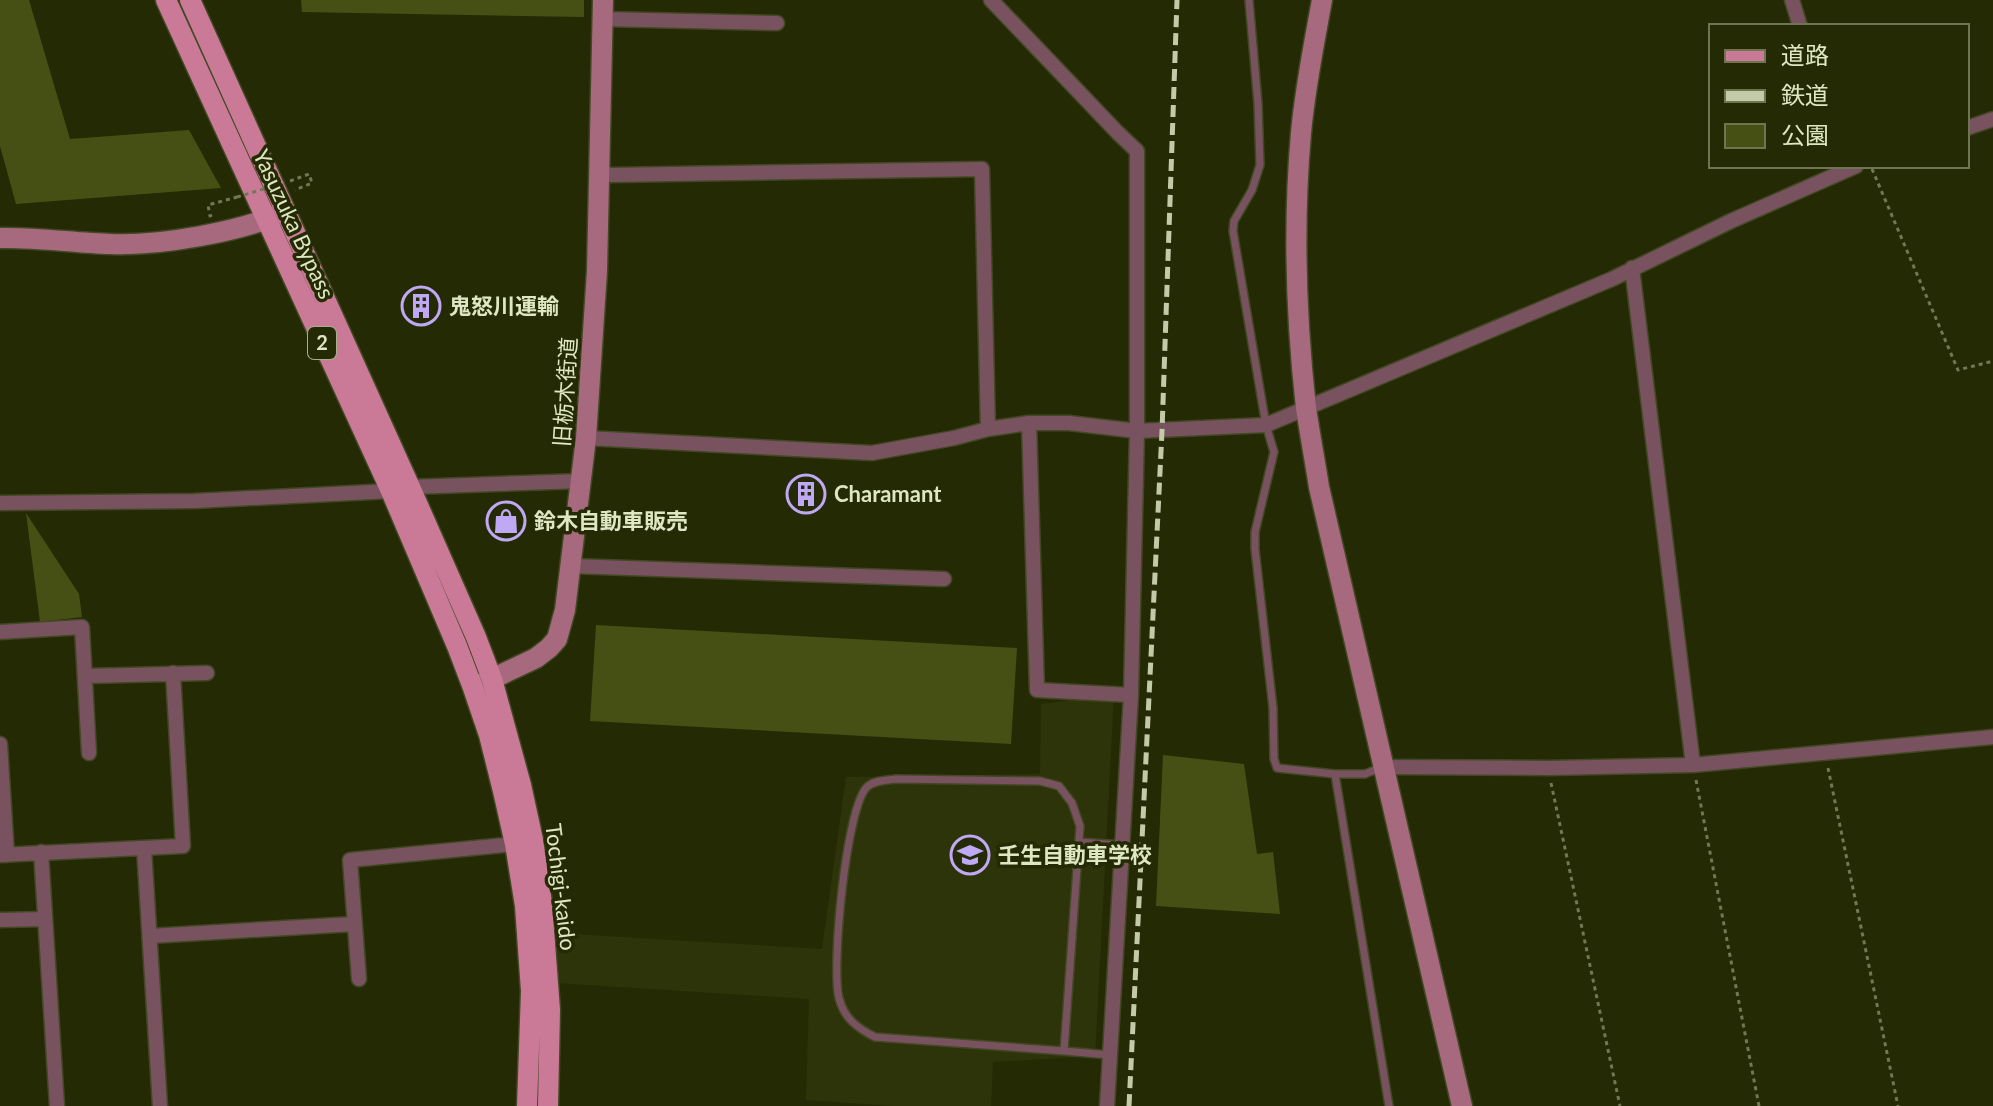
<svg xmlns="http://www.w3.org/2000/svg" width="1993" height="1106" viewBox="0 0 1993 1106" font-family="Lato,'Noto Sans JP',sans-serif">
<rect width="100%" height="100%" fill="#242a04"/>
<path fill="#2e3409" d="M1114,694L1095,1056L993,1062L991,1106H893L806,1100L809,999L557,983L555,933L822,949L846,777L1040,774L1041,704Z"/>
<path fill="#475014" d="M0,0H29L70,139L189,130L221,188L16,204L0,146Z
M301,0H584V17L302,12Z
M26,513L79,594L82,617L40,622Z
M596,625L1017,648L1011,744L590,721Z
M1163,755L1244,764L1257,854L1273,852L1280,914L1156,906Z"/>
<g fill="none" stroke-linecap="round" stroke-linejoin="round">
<g stroke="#424823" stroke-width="10">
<path id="lane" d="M1249,0L1258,104L1260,165L1252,190L1234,221L1233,231L1266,425L1274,452L1255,532V549L1273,708L1274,759L1277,768L1335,774H1365L1382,767
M1335,774L1389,1106
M896,779L1040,781L1059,786L1072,803L1080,826L1064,1051L875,1037C857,1028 844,1018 839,998C831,968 846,807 867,787C874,780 887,780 896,779Z
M1079,842L1122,845
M1064,1051L1110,1055"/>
</g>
<g stroke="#424823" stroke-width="17">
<path id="street" d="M991,0L1118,133L1137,151V431L1131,695L1107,1106
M1792,0L1800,26
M603,19L777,23
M1967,128L1993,119
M600,173L611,175L982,169L988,429
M1632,268L1693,765
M1029,423L1037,690L1131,695
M586,438L872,453L954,438L988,429L1029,423H1069L1137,431L1266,425L1612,279L1731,221L1856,166
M0,503L194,501L391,491L410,487L582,481
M571,566L944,579
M0,632L82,627L89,753
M86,676L207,673
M0,744L7,855
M1382,767L1548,768L1693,765L1993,737
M144,848L160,1106
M41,852L57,1106
M0,855L183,846L173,673
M0,920L45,919
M150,936L354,924
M359,979L350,860L515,844"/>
</g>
<g stroke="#424823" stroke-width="23">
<path id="secondary" d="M1322,0C1314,44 1305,88 1301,133C1293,224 1296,318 1306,408C1310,435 1315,461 1319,487L1462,1106
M0,238C37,237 74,243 111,244C160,246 240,232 285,212
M477,686L536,658L549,648L557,639L565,610L586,438L597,271L603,0"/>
</g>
<g stroke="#424823" stroke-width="23">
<path id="primary" d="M166,0L391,491L457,646L473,688L489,735L503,791L515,844L525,906L531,991L527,1106
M190,0L410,487L476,637L492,679L521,785L533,840L542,903L550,1010L548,1106"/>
</g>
<path stroke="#717853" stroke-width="3" stroke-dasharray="4 4" stroke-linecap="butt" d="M1872,169L1958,370L1993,361
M290,181L309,174L312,183L295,190
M212,215L210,216L208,205L237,197
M1828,768L1898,1106
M1696,780L1759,1106
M1551,783L1620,1106"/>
<use href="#lane" stroke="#79525f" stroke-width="7"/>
<use href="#street" stroke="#79525f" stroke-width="14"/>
<use href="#secondary" stroke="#a7697e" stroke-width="20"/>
<use href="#primary" stroke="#ca7a97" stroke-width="20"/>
<path stroke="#c3caa7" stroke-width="5" stroke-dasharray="12 6" stroke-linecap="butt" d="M1129,1106L1162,431L1177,0"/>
<path stroke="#717853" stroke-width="3" stroke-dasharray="4 4" stroke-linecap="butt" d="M237,197L284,183"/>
</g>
<defs>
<g id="building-ring" transform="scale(2)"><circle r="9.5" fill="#242a04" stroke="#bfa9f4" stroke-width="1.5"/><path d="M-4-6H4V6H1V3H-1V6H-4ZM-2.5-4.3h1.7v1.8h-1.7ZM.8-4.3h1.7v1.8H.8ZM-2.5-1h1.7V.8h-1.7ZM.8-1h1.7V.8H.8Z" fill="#bfa9f4"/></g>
<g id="shop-ring" transform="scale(2)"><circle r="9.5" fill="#242a04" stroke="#bfa9f4" stroke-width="1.5"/><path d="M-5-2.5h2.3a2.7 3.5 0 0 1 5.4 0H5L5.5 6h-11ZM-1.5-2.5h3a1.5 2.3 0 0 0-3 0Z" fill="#bfa9f4"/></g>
<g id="school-ring" transform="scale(2)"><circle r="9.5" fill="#242a04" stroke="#bfa9f4" stroke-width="1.5"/><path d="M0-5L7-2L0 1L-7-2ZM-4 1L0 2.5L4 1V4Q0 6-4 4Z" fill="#bfa9f4"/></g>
</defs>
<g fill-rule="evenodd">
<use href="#building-ring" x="421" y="306"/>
<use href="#building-ring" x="806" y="494"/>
<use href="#shop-ring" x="506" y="521"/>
<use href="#school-ring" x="970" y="855"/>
</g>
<g text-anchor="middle" stroke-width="7" stroke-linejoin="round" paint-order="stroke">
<rect fill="#242a04" stroke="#a6ae8a" stroke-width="2" x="308" y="327" width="28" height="32" rx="6"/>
<g font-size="20" font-weight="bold" fill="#dee6c3">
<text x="322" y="350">2</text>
</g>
<g font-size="22" fill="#dee6c3" stroke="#242a04">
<text transform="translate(294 224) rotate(65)" y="8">Yasuzuka Bypass</text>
<text transform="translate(565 392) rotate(-86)" y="8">旧栃木街道</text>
<text transform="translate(561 887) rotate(83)" y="8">Tochigi-kaido</text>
</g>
<g font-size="22" font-weight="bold" fill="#dee6c3" stroke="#242a04" text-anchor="start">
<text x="449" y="314">鬼怒川運輸</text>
<text x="834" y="502">Charamant</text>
<text x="534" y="529">鈴木自動車販売</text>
<text x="998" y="863">壬生自動車学校</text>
</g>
</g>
<rect x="1709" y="24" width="260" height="144" fill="#242a04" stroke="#6e7550" stroke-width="2"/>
<rect x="1725" y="50" width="40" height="12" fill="#ca7a97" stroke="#6e7550" stroke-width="2"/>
<text x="1781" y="64" font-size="24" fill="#dee6c3">道路</text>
<rect x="1725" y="90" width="40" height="12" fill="#c3caa7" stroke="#6e7550" stroke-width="2"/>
<text x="1781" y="104" font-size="24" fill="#dee6c3">鉄道</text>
<rect x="1725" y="124" width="40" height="24" fill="#475014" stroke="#6e7550" stroke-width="2"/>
<text x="1781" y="144" font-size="24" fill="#dee6c3">公園</text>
</svg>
